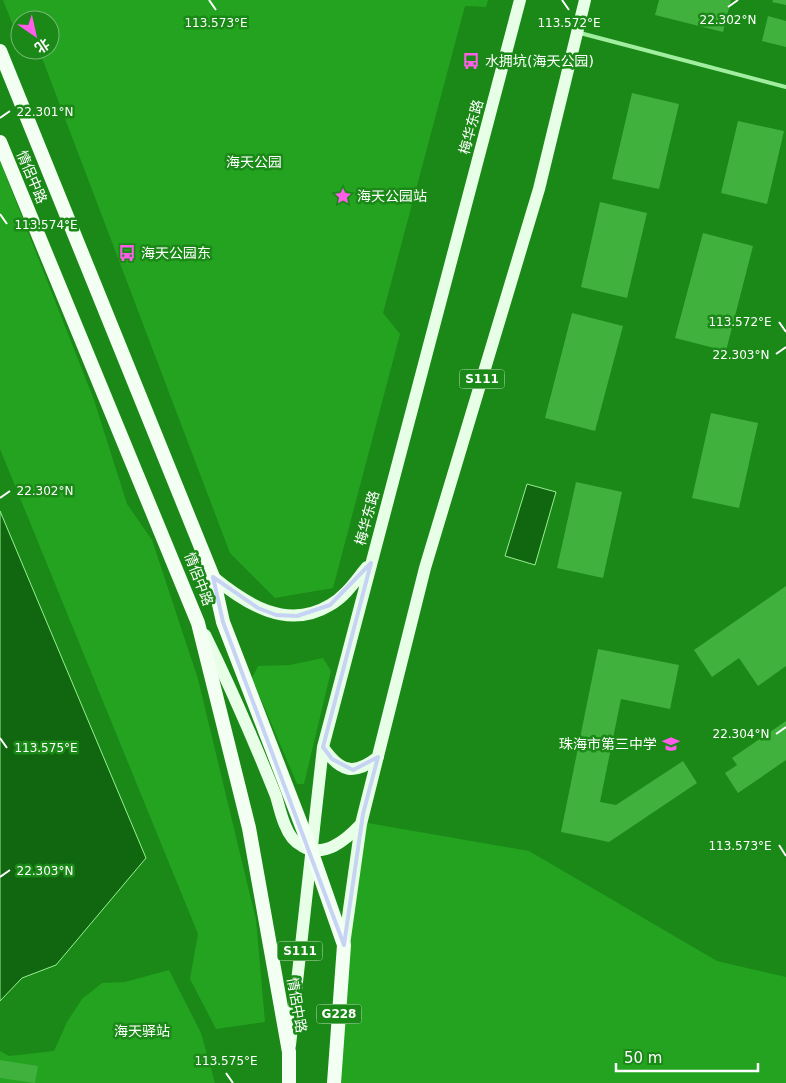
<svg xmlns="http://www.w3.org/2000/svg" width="786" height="1083" viewBox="0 0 786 1083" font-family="'DejaVu Sans','Noto Sans SC',sans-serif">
<rect width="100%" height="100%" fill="#1a8917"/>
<path fill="#24a320" d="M3,0H488L486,7L465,6L383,313L400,334L333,588L275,598L230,553L39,50H50V20H20V43Z
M0,161L94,400L127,504L152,540L198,679L256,920L265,1022L216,1029L190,979L198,934L0,449Z
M323,658L331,671L304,784H297L252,678L258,666L290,665Z
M362,822L529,851L717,961L786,977V1083H335Z
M169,970L201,1033L215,1083H0V1051L9,1056L54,1051L67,1022L82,999L102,983L125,982Z"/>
<path fill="#10670f" stroke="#97f092" d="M527,484L556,492L535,565L505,556Z
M0,511L146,858L56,965L22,978L0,1001Z"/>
<path fill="#3fb13c" d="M659,0H731L723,32L655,15Z
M773,0H786V5L772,2Z
M768,16L786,21V47L762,41Z
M632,93L679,104L659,189L612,179Z
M738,121L784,131L767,204L721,193Z
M600,202L647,213L627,298L581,287Z
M703,233L753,246L726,351L675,338Z
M572,313L623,326L595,431L545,418Z
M711,413L758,423L739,508L692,498Z
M576,482L622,492L603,578L557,568Z
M786,586V666L758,686L739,658L712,677L694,650Z
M598,649L679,665L670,709L621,699L600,802L616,805L683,761L697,783L609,842L561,832Z
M786,721V760L738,793L725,773L737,765L732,758Z
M0,1060L38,1066L35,1083L0,1078Z"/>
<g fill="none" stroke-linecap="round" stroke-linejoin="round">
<path stroke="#a2eea0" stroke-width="4" d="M580,33L786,87"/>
<path stroke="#e7ffe7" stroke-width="12" d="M213,577C246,604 287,631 330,605C346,596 356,580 367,567
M205,635C231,688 254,741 276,796C279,806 281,816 285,825C288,833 294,842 302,846C324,859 346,840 361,824
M323,747C340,772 354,776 378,757
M344,945L361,824L425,568L539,189L585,0
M290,1045L323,747L520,0"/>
<path stroke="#f3fff3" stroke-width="14" d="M0,51L213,577L223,622L311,850L344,945L334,1083
M0,142L198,623L249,828L289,1052V1083"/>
</g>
<path fill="none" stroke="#c6d3f5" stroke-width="4" stroke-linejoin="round" d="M371,563L323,747L332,759L353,770L378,757L363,814L344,945L223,622L213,577L258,608L276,615L297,616L330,605Z"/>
<path fill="none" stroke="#fff" stroke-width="2" d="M209,0L216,10M562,0L569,10M728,7L738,0M0,118L10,111M0,214L7,224M779,322L786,332M776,354L786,347M0,498L10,491M776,734L786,727M0,738L7,748M779,845L786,856M0,877L10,870M226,1073L233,1083"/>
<defs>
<g id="bus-bare" transform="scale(1.35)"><path d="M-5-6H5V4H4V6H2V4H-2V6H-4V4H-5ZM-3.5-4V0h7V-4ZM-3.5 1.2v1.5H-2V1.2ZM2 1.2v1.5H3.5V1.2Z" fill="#ff5dea" stroke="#1a8917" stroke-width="2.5" paint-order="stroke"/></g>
<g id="sight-bare" transform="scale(1.35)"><path d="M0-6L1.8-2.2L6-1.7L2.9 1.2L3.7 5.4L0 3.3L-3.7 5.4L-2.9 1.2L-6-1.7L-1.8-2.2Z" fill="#ff5dea" stroke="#1a8917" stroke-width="2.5" paint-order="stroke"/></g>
<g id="school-bare" transform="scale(1.35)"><path d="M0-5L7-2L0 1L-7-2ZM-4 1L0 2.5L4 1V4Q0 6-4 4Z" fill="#ff5dea" stroke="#1a8917" stroke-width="2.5" paint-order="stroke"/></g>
</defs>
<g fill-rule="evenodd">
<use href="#bus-bare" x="471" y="61"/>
<use href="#sight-bare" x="343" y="196"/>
<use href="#bus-bare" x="127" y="253"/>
<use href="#school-bare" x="671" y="744"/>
</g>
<g text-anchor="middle" stroke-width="5" stroke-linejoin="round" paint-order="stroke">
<g fill="#1a8917" stroke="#badcb9" stroke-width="1">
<rect x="459.5" y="369.5" width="45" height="19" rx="4"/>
<rect x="277.5" y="941.5" width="45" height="19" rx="4"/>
<rect x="316.5" y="1004.5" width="45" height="19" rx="4"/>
</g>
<g font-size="12" font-weight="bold" fill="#fff">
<text x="482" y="383">S111</text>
<text x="300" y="955">S111</text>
<text x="339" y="1018">G228</text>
</g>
<g font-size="14" fill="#fff" stroke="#1a8917" text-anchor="start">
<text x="485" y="66">水拥坑(海天公园)</text>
<text x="357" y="201">海天公园站</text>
<text x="141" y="258">海天公园东</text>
<text x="657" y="749" text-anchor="end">珠海市第三中学</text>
</g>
<g font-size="14" fill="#fff" stroke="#1a8917">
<text transform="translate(471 127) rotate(-75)" y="5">梅华东路</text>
<text transform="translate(32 177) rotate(67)" y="5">情侶中路</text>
<text transform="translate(367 518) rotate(-75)" y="5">梅华东路</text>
<text transform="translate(199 579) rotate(69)" y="5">情侶中路</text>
<text transform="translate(297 1005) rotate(80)" y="5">情侶中路</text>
</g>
<g font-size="14" fill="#fff" stroke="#1a8917">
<text x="254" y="167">海天公园</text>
<text x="142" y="1036">海天驿站</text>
</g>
</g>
<g font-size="12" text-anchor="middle" fill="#fff" stroke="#1a8917" stroke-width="5" stroke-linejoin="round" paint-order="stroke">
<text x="728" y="24">22.302°N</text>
<text x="216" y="27">113.573°E</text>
<text x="569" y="27">113.572°E</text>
<text x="45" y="116">22.301°N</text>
<text x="46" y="229">113.574°E</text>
<text x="740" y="326">113.572°E</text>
<text x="741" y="359">22.303°N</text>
<text x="45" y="495">22.302°N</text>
<text x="741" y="738">22.304°N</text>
<text x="46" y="752">113.575°E</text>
<text x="740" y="850">113.573°E</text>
<text x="45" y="875">22.303°N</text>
<text x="226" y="1065">113.575°E</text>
</g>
<g transform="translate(35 35) rotate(146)"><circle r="24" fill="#1a8917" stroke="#76b874"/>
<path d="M0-4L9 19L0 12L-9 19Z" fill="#ff5dea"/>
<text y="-8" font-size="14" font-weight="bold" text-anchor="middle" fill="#ffffff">北</text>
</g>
<path d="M616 1063v8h142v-8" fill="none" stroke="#ffffff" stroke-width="2.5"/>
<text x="624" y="1063" font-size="15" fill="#ffffff" stroke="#1a8917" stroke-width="4" paint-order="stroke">50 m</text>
</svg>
